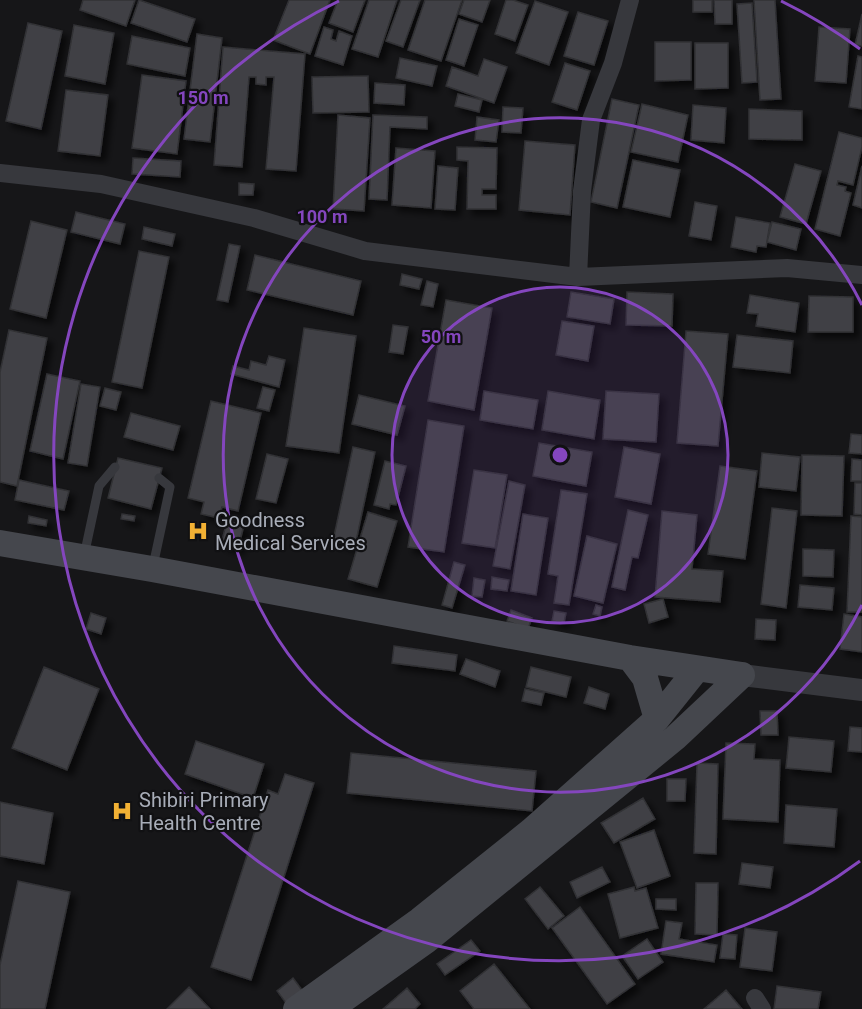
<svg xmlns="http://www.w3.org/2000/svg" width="862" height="1009" viewBox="0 0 862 1009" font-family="Roboto,sans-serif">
<defs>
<filter id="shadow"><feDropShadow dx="5.5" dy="5.5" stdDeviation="3" flood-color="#0009"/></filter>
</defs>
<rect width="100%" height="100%" fill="#161618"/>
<path fill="#404145" stroke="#303034" stroke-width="1.5" filter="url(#shadow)" d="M83,0H135L126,26L80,10Z
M139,0L195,19L187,42L131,23Z
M289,0H330L310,54L273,40Z
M338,0H365L353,32L329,23Z
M369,0H397L378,57L352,49Z
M401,0H420L403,47L386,41Z
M425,0H462L441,61L408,50Z
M464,0H490L482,22L459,14Z
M506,0H513L528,5L515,41L495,34Z
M693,0H712V12H693Z
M714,0H732V24H715Z
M754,0H775L781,99L760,100Z
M535,1L568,12L549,65L516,53Z
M752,3L757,82L742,83L737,4Z
M578,12L608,21L594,65L564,56Z
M862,14V46L855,45Z
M459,19L478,25L464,66L446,60Z
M28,23L62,31L41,129L6,121Z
M74,25L114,33L105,84L65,76Z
M324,27L333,30L331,39L336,41L339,31L352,36L343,65L315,56Z
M819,27L850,29L846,83L815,81Z
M197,34L222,38L210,142L184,139Z
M132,36L190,48L185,76L127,64Z
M655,42H691V80L655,81Z
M695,43H728V88L695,89Z
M223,47L305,54L296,171L266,169L274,77H266V85L256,84V77H249L242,167L214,165Z
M858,56L862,57V109L849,107Z
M400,58L437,66L432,86L396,78Z
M484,59L507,67L494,103L446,86L452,67L478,76Z
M565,63L590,71L577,110L552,102Z
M142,75L186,81L177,154L132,148Z
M368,76L369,112L313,113L312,77Z
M375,83L405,85L404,105L374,103Z
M66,90L108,95L100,156L58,151Z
M458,94L482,100L479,112L455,106Z
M612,99L639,105L617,208L591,202Z
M642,104L688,115L678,162L631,152Z
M693,105L726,108L724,143L691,140Z
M503,107L523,108L521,133L502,132Z
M749,109L802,111V140L749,139Z
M338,115L370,118L364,211L333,209Z
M373,115L427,117V129L390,127L387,200L369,199Z
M477,117L499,120L496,142L475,140Z
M839,132L862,138V147L853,185L838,181L837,185L846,187L845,191L851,193L840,236L815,229Z
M525,141L575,145L570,215L519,210Z
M457,147L497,148L496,189H482V195H496V209H467L468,161L457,160Z
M396,148L435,151L431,208L392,205Z
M133,158L181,161L180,177L132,174Z
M633,160L680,170L670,217L623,207Z
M795,164L821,171L806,224L780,217Z
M438,166L458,168L455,210L435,209Z
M862,166V208L853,205Z
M239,183L254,184L253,195H239Z
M695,202L717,206L711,240L689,236Z
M76,212L125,224L120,244L71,232Z
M736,217L770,223L766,247L757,246L756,252L731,247Z
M31,221L67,230L46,318L10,309Z
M772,222L801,229L796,250L767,242Z
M144,227L175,234L172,246L142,239Z
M229,244L240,246L228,302L217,300Z
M139,251L169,257L142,388L112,382Z
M255,255L361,281L353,315L247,290Z
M402,274L422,279L419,289L400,285Z
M427,281L438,284L433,307L421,305Z
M571,292L614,299L610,324L567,317Z
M627,292L673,294L672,326L626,325Z
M750,295L799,303L795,332L756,326L758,314L747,313Z
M809,296L853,297V332H808Z
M446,300L492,308L474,410L428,401Z
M562,321L594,326L588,361L556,355Z
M393,325L408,327L403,354L389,352Z
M304,328L356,336L339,453L286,446Z
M9,330L47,338L17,486L0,482V372Z
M686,331L728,334L718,446L677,443Z
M737,335L793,341L790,373L733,367Z
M269,356L285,360L279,387L231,374L233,366L249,370L251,361L266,365Z
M47,374L80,381L63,459L30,451Z
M81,384L100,387L87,466L68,463Z
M263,387L275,390L269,411L257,408Z
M105,388L121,392L116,410L100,406Z
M484,391L538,400L533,429L480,420Z
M548,391L600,400L594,439L542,430Z
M606,391L659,394L656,442L603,439Z
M359,395L405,406L397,435L352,424Z
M211,401L261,413L238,511L222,507L219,518L201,514L204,502L188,498Z
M131,413L180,426L173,450L124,437Z
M428,420L464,426L444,552L408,547Z
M851,434L862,435V454L849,453Z
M539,443L592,452L586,486L533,476Z
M353,447L375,452L355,546L333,541Z
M624,447L660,454L651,504L615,497Z
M762,453L800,457L796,491L759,487Z
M267,454L288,459L276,503L256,499Z
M802,455L844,456L842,516L801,515Z
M118,458L162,468L151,509L108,498Z
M852,459L862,460V481H851Z
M385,461L406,466L396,505L390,504L389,509L374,505Z
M720,466L757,471L745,559L708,554Z
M474,470L507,475L495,548L462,543Z
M19,480L69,491L64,510L15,500Z
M509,481L525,485L510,569L493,566Z
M855,483H862V515L854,514Z
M561,490L587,494L569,605L554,603L558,576L548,574Z
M772,508L797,511L786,608L761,604Z
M628,510L648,515L638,558L632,557L625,590L612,587Z
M662,511L697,515L692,569L723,571L720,602L655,597Z
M368,512L397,521L377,587L348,579Z
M122,514L135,516L134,521L121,519Z
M523,514L548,518L536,595L511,591Z
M29,516L47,520L46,526L28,523Z
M851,516L862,517V612H847Z
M227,521L244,525L238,549L221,544Z
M587,536L617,544L603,603L574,596Z
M803,549L834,550L833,577L803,576Z
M454,562L465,565L452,608L442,605Z
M492,577L509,580L507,591L491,589Z
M474,578L485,580L482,597L472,596Z
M800,585L834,588L832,610L798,607Z
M663,599L668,617L649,623L644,604Z
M596,605L602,607L600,616L593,614Z
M511,610L532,618L528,629L507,621Z
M554,611L566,613L564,623L552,621Z
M91,613L106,618L101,634L86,629Z
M844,614L862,617V652L840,649Z
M756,619L776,620L775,640L755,639Z
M394,646L457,655L455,671L392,663Z
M466,659L500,671L495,687L460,674Z
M44,667L99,689L67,770L12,748Z
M531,667L571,677L566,697L526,687Z
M589,687L609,694L605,709L584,703Z
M525,689L544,693L541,705L522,701Z
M760,711H777L778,735H761Z
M850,727L862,728V752L848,751Z
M789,737L834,741L831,772L786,768Z
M196,741L264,764L253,798L185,774Z
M726,743L755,744L754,759L780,760L778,822L723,819Z
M351,753L536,771L532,811L347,793Z
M697,763L718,764L716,854L694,853Z
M285,774L314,783L251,980L211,967L268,790L278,794Z
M667,779H686L685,801H667Z
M643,798L655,819L614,843L601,823Z
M0,802L53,813L44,864L0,856Z
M786,805L837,809L834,847L784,843Z
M654,830L670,876L637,888L620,842Z
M742,863L773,867L770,888L739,884Z
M602,867L610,882L577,898L570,882Z
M18,881L70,892L45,1009H0V965Z
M696,883H718L717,935L695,934Z
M540,887L564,916L548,929L525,899Z
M634,887L635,891L646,888L658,928L620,938L608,894Z
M656,899H676V910L656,909Z
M580,907L635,984L607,1004L552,928Z
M666,921L682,923L679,939L717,945L714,962L661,954Z
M745,928L777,932L772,971L740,967Z
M723,934L737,935L735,959L720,958Z
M647,939L663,962L638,979L622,956Z
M471,940L480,951L445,975L437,964Z
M494,964L530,1009H474L460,991Z
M293,978L305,994L289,1007L277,991Z
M777,986L821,992L818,1009H774Z
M189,987L210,1009H167Z
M407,988L420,1004L415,1009H383Z
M726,990L742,1009H704Z"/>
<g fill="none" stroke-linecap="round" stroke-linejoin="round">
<path stroke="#37383d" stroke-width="9" d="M84,556L99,486L115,467
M153,566L170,487L159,478"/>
<path stroke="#37383d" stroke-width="18" d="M0,173L101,184L254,218L365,251L578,277L787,268L862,275
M578,277L582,191L591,120L613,63L630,0
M755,998L762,1009"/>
<path stroke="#37383d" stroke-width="22" d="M742,675L862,690"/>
<path stroke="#45474d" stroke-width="26" d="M0,543L152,569L630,658L742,675
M630,658L645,678L657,719
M296,1009L420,920L531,831L657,719L697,669
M330,1009L426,941L675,738L742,675"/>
</g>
<circle cx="560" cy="455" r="168" fill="#8446be" fill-opacity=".12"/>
<g fill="none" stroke="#8446be" stroke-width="3">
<circle cx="560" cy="455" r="168"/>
<path d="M862 605A337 337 0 1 1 862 305"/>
<path d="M860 861A505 505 0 1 1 339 1M781 1A505 505 0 0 1 860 49"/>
</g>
<defs>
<g id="hospital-bare" transform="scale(1.62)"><path d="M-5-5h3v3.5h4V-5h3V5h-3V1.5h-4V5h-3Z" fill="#f2b134" stroke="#111113" stroke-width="2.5" paint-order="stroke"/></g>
</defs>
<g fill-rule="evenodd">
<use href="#hospital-bare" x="198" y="531"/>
<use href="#hospital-bare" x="122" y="811"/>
</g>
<g text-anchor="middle" stroke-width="4.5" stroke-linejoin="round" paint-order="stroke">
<g font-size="20" fill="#a8adb8" stroke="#111113" text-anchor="start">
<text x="215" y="527">Goodness<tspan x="215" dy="23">Medical Services</tspan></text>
<text x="139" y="807">Shibiri Primary<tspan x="139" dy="23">Health Centre</tspan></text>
</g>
</g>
<circle cx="560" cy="455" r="9" fill="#8446be" stroke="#111113" stroke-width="3"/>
<g font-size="18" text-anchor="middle" font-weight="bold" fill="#8446be" stroke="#111113" stroke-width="4.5" stroke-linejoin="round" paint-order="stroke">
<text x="203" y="104">150 m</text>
<text x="322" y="223">100 m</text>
<text x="441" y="343">50 m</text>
</g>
</svg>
